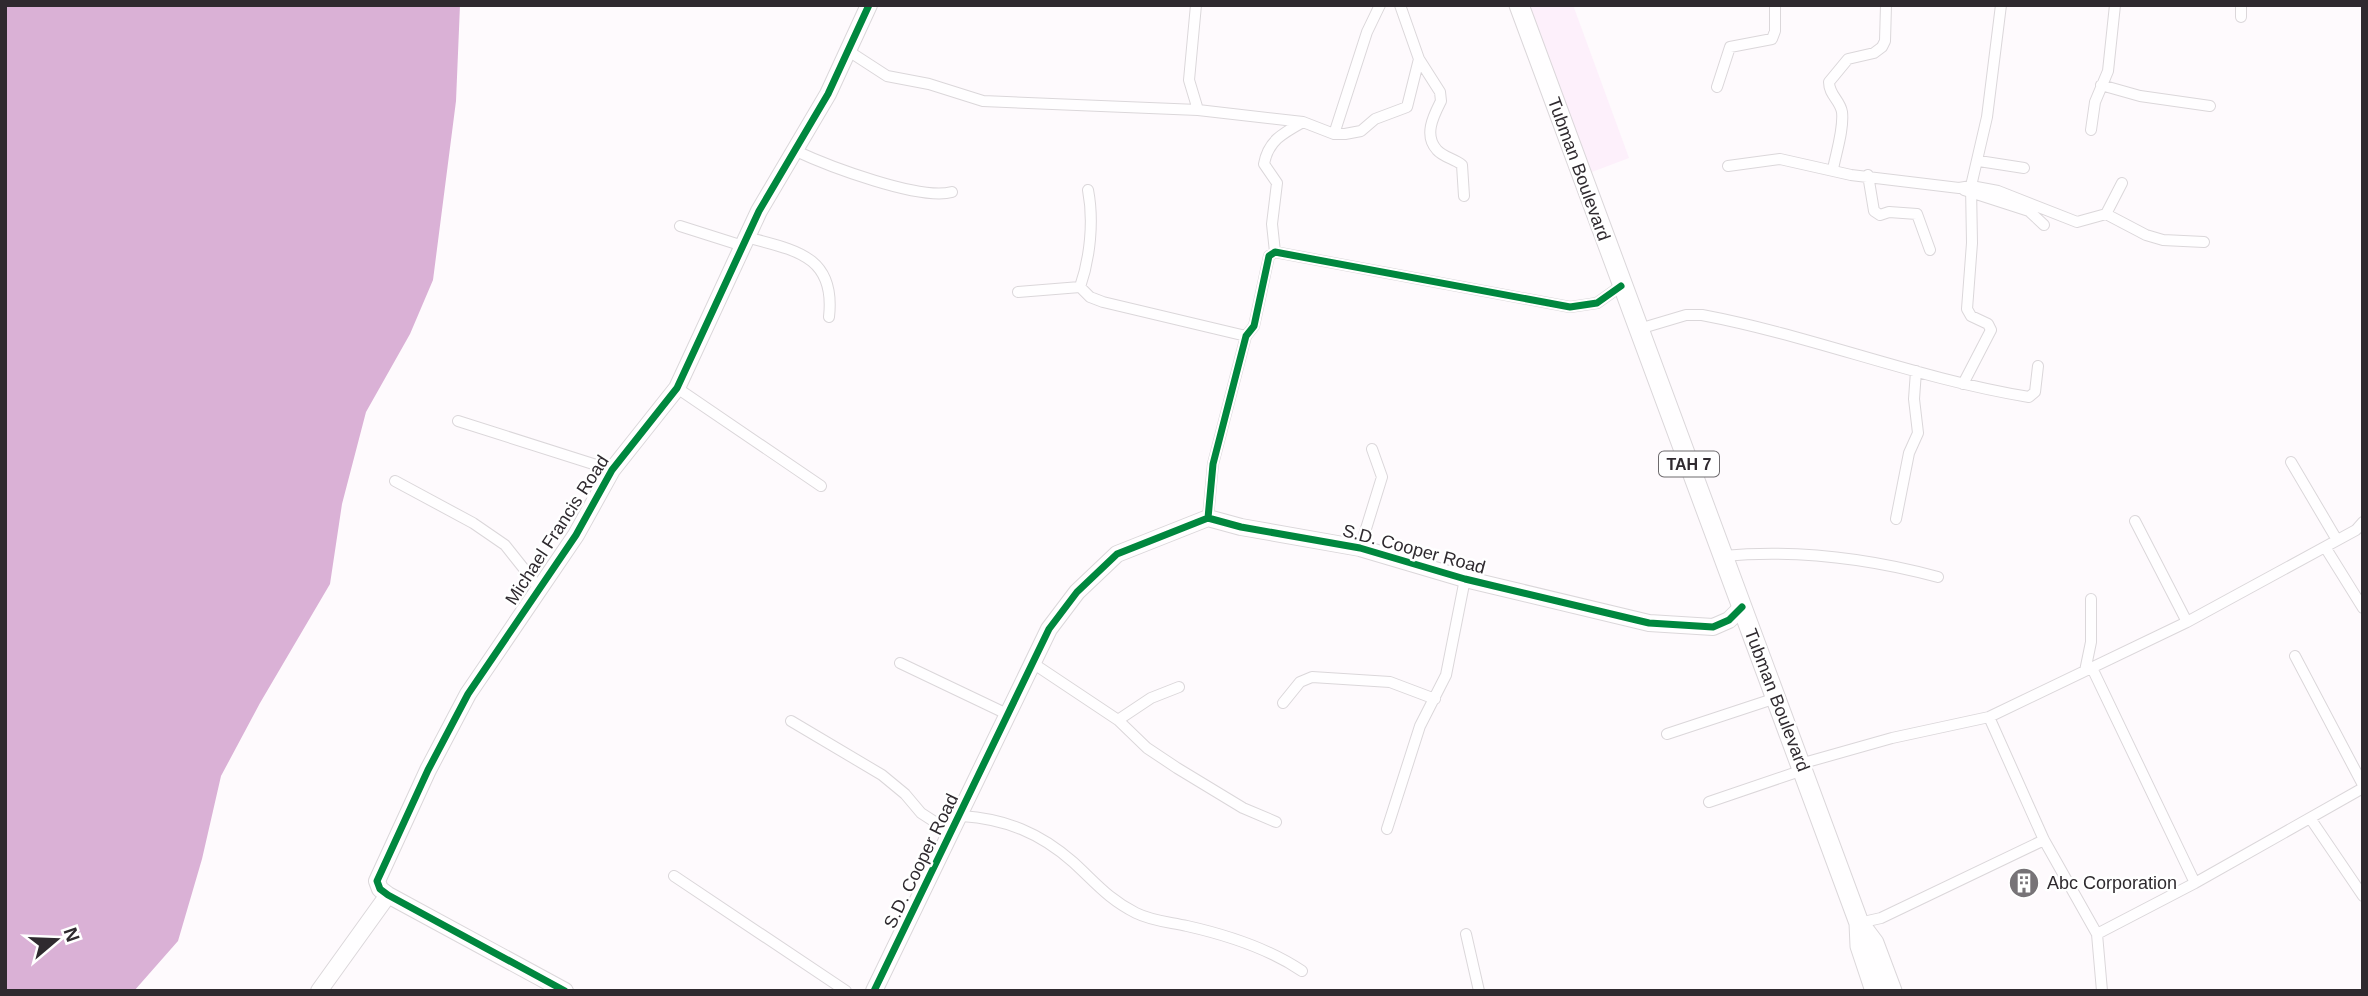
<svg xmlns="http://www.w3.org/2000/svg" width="2368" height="996" viewBox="0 0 2368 996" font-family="Arial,sans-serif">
<rect width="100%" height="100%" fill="#fefafd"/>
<path fill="#fdf0fb" d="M1528,5H1573L1629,158L1592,172Z"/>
<path fill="#dab1d6" d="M5,5H460L456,101L433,280L410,334L366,412L342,504L330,584L260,703L221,776L202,859L178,941L134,991H5Z"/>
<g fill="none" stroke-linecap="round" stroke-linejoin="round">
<g stroke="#dbd7da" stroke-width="12">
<path id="street" d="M1196,5L1189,80L1198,110
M1400,5L1419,59L1440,92L1441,101C1434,115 1423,135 1437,150C1443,157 1455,159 1462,165L1464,196
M2241,5V17
M850,52L887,76L929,84L983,101L1198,110L1303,122L1334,134H1345L1361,131L1375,119L1407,107L1419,59
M2101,85L2140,96L2210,106
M1717,87L1730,47L1772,39L1775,31V5
M2091,130L2095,102L2108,71L2115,5
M1334,134L1367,32L1380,5
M796,151C828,166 920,201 952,192
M1979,161L2024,168
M1728,166L1780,159L1851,175L1959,188L1971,186L1987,117L2001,5
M1833,169C1836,153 1844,129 1842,112C1840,100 1829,95 1829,82L1848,59L1874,53L1882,47L1885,41L1886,5
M1868,175L1874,211L1880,215L1889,212L1917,214L1930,250
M1964,190L2029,211L2044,225
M2106,214L2122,183
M680,226L743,246
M746,237C794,250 836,255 829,317
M1275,252L1272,224L1277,183L1264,164C1268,141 1283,133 1303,122
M1080,287C1090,258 1094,221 1088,190
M1018,292L1080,287L1090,297L1103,302L1246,336
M1639,329L1686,315H1702C1813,336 1918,379 2029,397L2035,392L2038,366
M1963,384L1991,330L1988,324L1971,316L1967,309L1972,243L1971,186L1998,191L2077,222L2106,214L2146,235L2163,240L2204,242
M677,388L821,486
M458,421L612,470
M2291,462L2337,540
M395,481L473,523L505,545L540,589
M1208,518L1213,464L1246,336L1254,326L1269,256L1275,252L1570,307L1597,303L1621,286
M1896,519L1909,453L1918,433L1914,399L1916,371
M2135,521L2187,622
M2325,547L2363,608
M1360,548L1382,477L1372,449
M1723,556C1797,549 1867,558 1938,577
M2295,656L2363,785
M1031,662L1118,720L1147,748L1177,768L1243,808L1276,822
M900,663L1007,714
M2092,668L2195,883
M2085,671L2091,642V599
M1283,703L1300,682L1312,677L1390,682L1435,699
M1989,717L2044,840L2097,934
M1118,720L1151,698L1179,687
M791,721L882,775L905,794L921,813L952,833
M1667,734L1776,698
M1800,764L1892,738L1989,717L2187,622L2356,530L2363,522
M1709,802L1803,770
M962,816C1006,819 1040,833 1073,862C1095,882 1108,899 1136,913C1152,921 1169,922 1187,926C1227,935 1268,948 1302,971
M2310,818L2363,896
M1387,829L1420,726L1446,675L1465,579
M674,876L846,991
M1859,923L1881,918L2044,840
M1466,934L1479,991
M2102,991L2097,934L2195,883L2363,788"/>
</g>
<g stroke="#dbd7da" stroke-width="18">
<path id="secondary" d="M319,991L388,895
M565,991L388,895L380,889L377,881L428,770L468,694L576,535L612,470L677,388L759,211L828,94L869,5
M874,991L1049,629L1077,592L1117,554L1208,518L1241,527L1360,548L1465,579L1649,623L1713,627L1729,620L1742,607"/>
</g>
<g stroke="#dbd7da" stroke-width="21">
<path id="highway" d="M1519,5L1859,923L1874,943L1892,991
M1859,923L1860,946L1875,991"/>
</g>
<use href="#street" stroke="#fffeff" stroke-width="10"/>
<use href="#secondary" stroke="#fffeff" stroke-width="16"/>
<use href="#highway" stroke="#fffeff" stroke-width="19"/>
<g stroke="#fff" stroke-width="11">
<path id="cycleway" d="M1208,518L1213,464L1246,336L1254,326L1269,256L1275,252L1570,307L1597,303L1621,286
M565,991L388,895L380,889L377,881L428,770L468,694L576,535L612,470L677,388L759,211L828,94L869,5
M874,991L1049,629L1077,592L1117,554L1208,518L1241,527L1360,548L1465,579L1649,623L1713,627L1729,620L1742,607"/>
</g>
<use href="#cycleway" stroke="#00873e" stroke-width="7"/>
</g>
<defs>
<g id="building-disc" transform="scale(1.575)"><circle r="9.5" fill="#777377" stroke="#fff"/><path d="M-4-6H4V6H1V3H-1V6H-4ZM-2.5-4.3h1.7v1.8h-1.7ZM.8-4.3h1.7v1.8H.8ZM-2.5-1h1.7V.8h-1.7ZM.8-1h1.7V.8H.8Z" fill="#fff"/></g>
</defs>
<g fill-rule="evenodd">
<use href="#building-disc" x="2024" y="883"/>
</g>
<g text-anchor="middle" stroke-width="5" stroke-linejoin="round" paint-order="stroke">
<rect fill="#fff" stroke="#6d6a6d" stroke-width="2" x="1659" y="451.5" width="60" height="25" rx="5"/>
<g font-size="16" font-weight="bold" fill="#2f2a2f">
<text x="1689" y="470">TAH 7</text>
</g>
<g font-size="18" fill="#2f2a2f" stroke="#fff">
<text transform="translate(1579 169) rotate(70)" y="6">Tubman Boulevard</text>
<text transform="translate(557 530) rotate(-57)" y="6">Michael Francis Road</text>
<text transform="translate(1414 549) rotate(15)" y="6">S.D. Cooper Road</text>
<text transform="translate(1777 700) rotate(69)" y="6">Tubman Boulevard</text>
<text transform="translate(921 861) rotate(-64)" y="6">S.D. Cooper Road</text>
</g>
<g font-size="18" fill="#2f2a2f" stroke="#fff" text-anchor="start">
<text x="2047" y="889">Abc Corporation</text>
</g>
</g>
<rect width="2368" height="996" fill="none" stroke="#2f2a2f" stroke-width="14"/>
<g transform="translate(56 940) rotate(71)" stroke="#ffffff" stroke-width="5" paint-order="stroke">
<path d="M0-5L12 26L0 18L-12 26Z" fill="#2f2a2f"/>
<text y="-10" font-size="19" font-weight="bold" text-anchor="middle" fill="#2f2a2f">N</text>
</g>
</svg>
